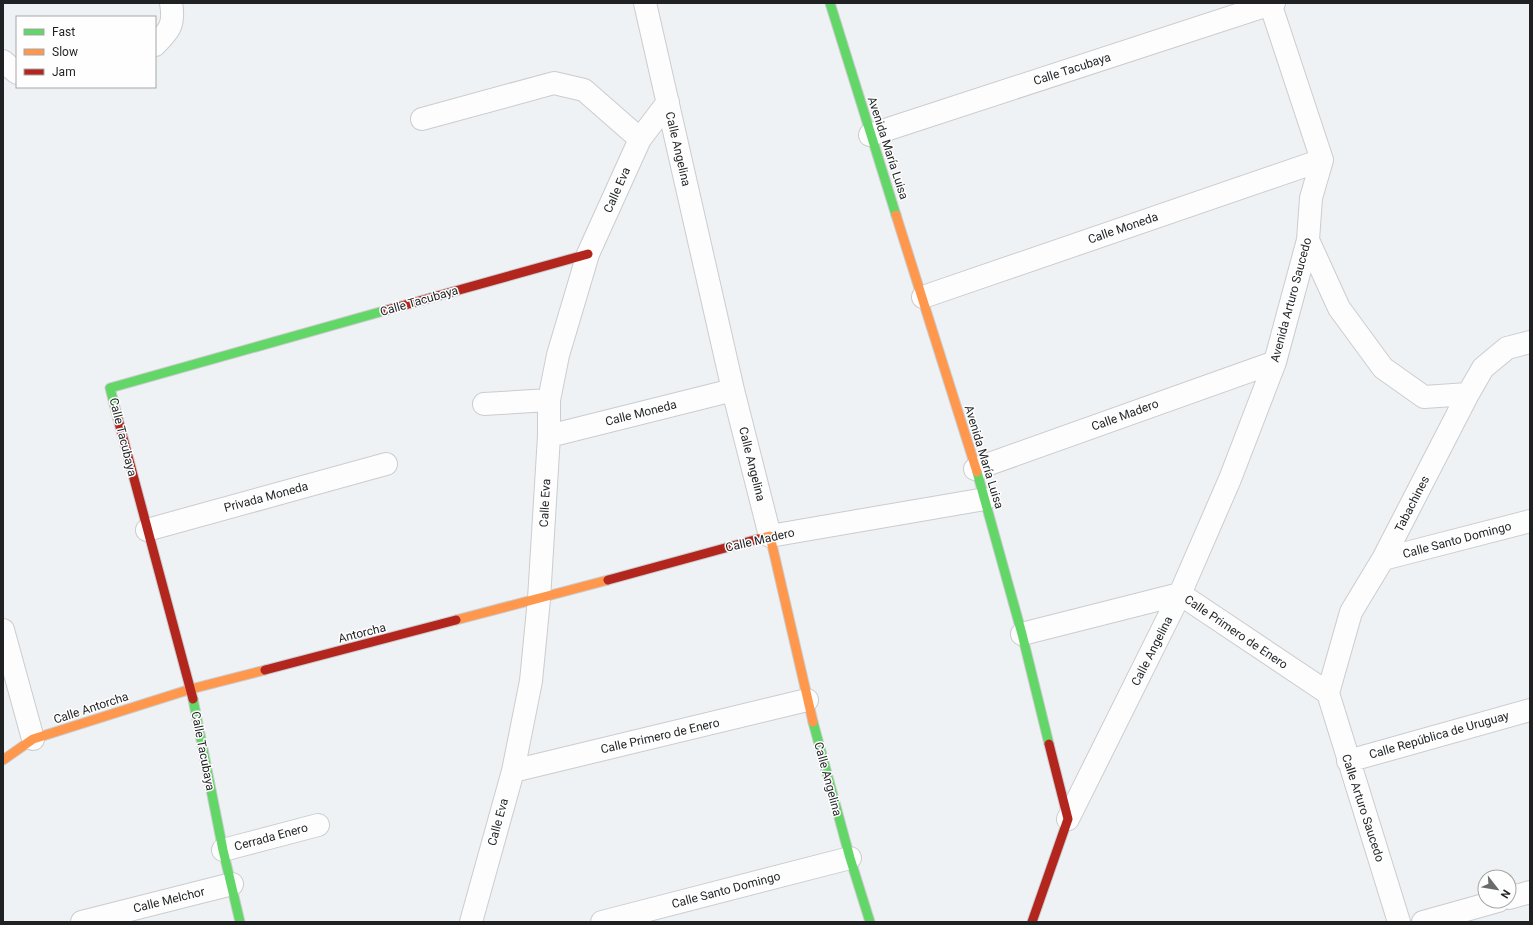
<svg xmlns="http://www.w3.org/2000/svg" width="1533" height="925" viewBox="0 0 1533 925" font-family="Roboto,sans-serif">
<rect width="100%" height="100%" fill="#eff2f4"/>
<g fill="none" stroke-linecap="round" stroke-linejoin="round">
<g stroke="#cbccce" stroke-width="24">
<path id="street" d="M645,3L733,390L770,536L985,499
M155,45C169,31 175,25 171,3
M3,61L17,73
M422,119L554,83L584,90L640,139
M870,135L1274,3
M1308,240L1339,308L1383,368L1424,397L1468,394
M923,297L1322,160
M484,404L549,400
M549,436L733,390
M975,469L1275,362
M147,530L386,464
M1383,559L1530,521
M3,630L33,739
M1022,634L1180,594L1328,693
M1328,693L1351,612L1383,559L1468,394L1483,368L1507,348L1530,342
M1328,693L1399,922
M1348,761L1530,710
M513,771L807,700
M1068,819L1180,594L1230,479L1275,362L1308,240L1311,198L1322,160L1270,3
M223,850L318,825
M1509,898L1530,892
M82,922L232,884
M471,922L513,771L531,681L539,599L549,436V400L558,355L588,254L640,139L668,102
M602,922L850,858
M1423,922L1498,901"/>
</g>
<g stroke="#cbccce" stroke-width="11">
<path id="fast" d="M830,3L896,215
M118,419L110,388L387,310
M977,472L1022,634L1049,744
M193,699L223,850L240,922
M813,722L850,858L870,922"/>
</g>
<g stroke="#cbccce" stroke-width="11">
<path id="slow" d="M896,215L977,472
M758,539L770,536L813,722
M456,620L608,580
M3,760L33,739L191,689L265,670"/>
</g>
<g stroke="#cbccce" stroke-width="11">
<path id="jam" d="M387,310L588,254
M118,419L193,699
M608,580L758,539
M265,670L456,620
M1032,922L1068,819L1049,744"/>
</g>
<use href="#street" stroke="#fdfdfd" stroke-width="22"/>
<use href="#fast" stroke="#63d668" stroke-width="9"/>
<use href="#slow" stroke="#ff974d" stroke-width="9"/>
<use href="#jam" stroke="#b3261e" stroke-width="9"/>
</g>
<g text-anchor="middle" stroke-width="3" stroke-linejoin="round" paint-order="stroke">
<g font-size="12" fill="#1f2123" stroke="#fefefe">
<text transform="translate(1072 69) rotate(-18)" y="4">Calle Tacubaya</text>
<text transform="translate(888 148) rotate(72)" y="4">Avenida María Luisa</text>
<text transform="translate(678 149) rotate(77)" y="4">Calle Angelina</text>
<text transform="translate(617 190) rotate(-66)" y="4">Calle Eva</text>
<text transform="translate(1123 228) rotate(-19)" y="4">Calle Moneda</text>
<text transform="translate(1291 300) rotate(-75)" y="4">Avenida Arturo Saucedo</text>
<text transform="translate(419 301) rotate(-16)" y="4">Calle Tacubaya</text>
<text transform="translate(641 413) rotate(-14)" y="4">Calle Moneda</text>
<text transform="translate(1125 415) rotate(-20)" y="4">Calle Madero</text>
<text transform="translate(123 437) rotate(76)" y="4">Calle Tacubaya</text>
<text transform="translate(984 457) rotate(73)" y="4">Avenida María Luisa</text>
<text transform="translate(752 464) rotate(76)" y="4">Calle Angelina</text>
<text transform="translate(266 497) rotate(-15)" y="4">Privada Moneda</text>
<text transform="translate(545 503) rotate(-87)" y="4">Calle Eva</text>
<text transform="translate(1412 504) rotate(-63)" y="4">Tabachines</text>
<text transform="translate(760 540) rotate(-13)" y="4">Calle Madero</text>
<text transform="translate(1457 540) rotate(-15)" y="4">Calle Santo Domingo</text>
<text transform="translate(1236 632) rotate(34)" y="4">Calle Primero de Enero</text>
<text transform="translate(362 633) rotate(-14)" y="4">Antorcha</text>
<text transform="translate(1152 651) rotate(-63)" y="4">Calle Angelina</text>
<text transform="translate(91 708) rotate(-18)" y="4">Calle Antorcha</text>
<text transform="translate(1439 735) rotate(-16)" y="4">Calle República de Uruguay</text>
<text transform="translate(660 736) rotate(-13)" y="4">Calle Primero de Enero</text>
<text transform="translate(203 751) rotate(79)" y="4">Calle Tacubaya</text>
<text transform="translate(828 779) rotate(75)" y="4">Calle Angelina</text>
<text transform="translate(1363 808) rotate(72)" y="4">Calle Arturo Saucedo</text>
<text transform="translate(498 822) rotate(-75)" y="4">Calle Eva</text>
<text transform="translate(271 837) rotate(-15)" y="4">Cerrada Enero</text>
<text transform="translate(726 890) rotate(-15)" y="4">Calle Santo Domingo</text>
<text transform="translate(169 900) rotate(-14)" y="4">Calle Melchor</text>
</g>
</g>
<rect width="1533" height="925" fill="none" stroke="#1f2123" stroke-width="8"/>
<rect x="16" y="16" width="140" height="72" fill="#fefefe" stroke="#a5a6a6"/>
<rect x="24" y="29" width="20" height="6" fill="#63d668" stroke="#a5a6a6"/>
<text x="52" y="36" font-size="12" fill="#1f2123">Fast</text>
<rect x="24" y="49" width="20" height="6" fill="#ff974d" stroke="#a5a6a6"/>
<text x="52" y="56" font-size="12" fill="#1f2123">Slow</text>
<rect x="24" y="69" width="20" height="6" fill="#b3261e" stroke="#a5a6a6"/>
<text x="52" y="76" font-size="12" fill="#1f2123">Jam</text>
<g transform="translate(1497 889) rotate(121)"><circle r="19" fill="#fefefe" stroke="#a5a6a6"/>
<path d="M0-3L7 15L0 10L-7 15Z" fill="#686a6c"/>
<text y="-6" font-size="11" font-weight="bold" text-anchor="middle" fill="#1f2123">N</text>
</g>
</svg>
